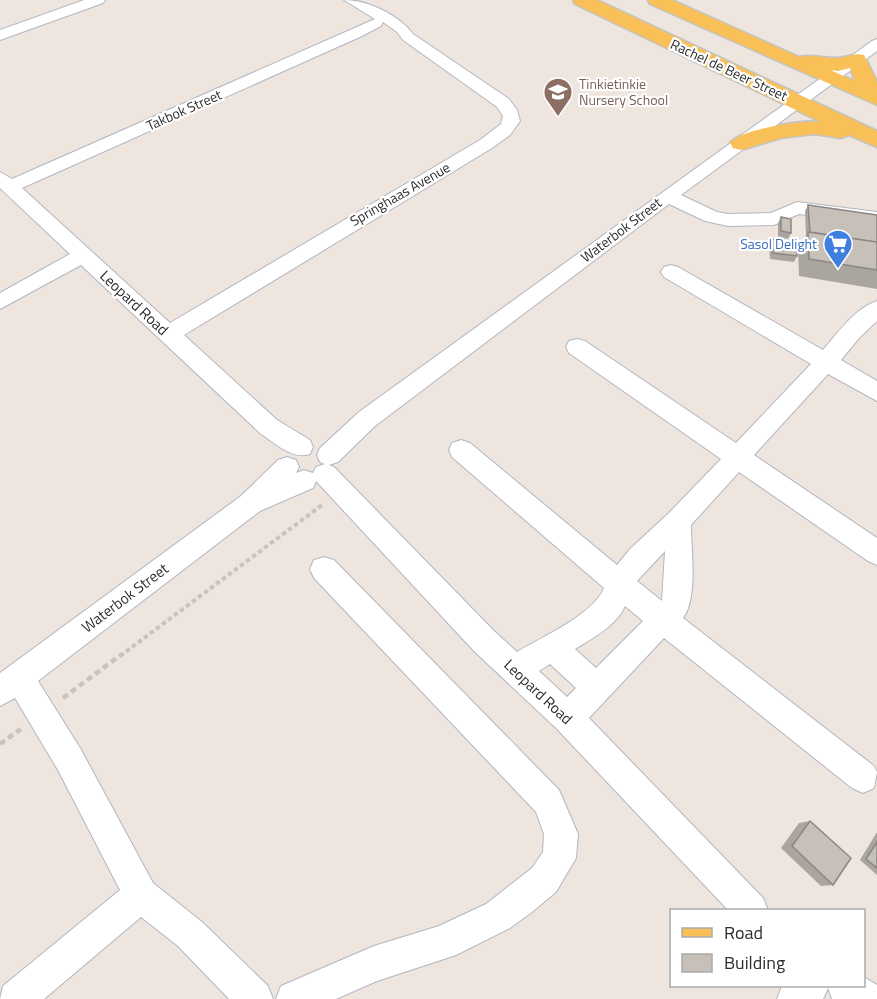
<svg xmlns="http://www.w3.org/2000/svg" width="877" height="999" viewBox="0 0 877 999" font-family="'Titillium Web',sans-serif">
<rect width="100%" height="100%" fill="#eee5de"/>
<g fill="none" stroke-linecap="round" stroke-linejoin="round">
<g stroke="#b2b6c0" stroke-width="2">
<path id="minor" d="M84,0H105L103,3L0,40V30Z
M344,0C368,0 399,15 413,34L509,99L517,110L520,121L510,135L492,148L184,335L277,420L310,440L313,447L310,454C292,460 275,443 261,434L81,265L0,309V293L70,254L0,188V172L12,179L375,19ZM383,22L397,32L403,40L497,107L503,116L501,124L480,140L170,323L22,188L362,36L381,26Z
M877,39V51L681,195L717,212L728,214L771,213L797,202L877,212V224L799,214L774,225L728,226L705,221L669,204L375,426L338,462L329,465L334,467L494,631L517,652C542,637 594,614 604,588L452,457L449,450L452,443L461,440L470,443L617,565L630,549L669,513L721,459L569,353L566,347L569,341L577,339L585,341L736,443L811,364L664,277L661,272L664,267L671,265L678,267L823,350C838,333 855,308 877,301V321L860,337L841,360L877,381V401L828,374L754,455L877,538V565L868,561L739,472L691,525C691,550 698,598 683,618L874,766L877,772L874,788L863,793L852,788L664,638L589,718L763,898L768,910H728L557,729L474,651L316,481L313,488L260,511L38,681L80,748L153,883L202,922L268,986L273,999H229L178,946L141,917L44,999H0L3,986L120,890L58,770L15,698L0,706V673L241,496L278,460L287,457L296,460L299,467L296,473L304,470L313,473L316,467L325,464L320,462L317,455L320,448L359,412L872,41ZM665,551L662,601L637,581ZM625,606L643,621L596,668L575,649C593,638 616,626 625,606ZM550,664L576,688L567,697L539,671Z
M324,557L334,560L559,790L578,834L576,858L556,892L532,912L510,928L456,955L377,981L336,999H276L281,986L374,946L439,926L486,904L532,868L543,852L544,834L536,812L314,578L310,569L314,560Z
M864,977L877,985V999H832L828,988L823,999H777L782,986H864Z"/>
</g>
<g stroke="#c4c4c4" stroke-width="3">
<path id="major" d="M573,0H597L877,131V147L849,135L841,138L814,134L781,138L741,150L733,148L730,143C740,129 803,120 821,122L575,4Z
M648,0H672L799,57C811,54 823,58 835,58C845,59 853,52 864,55L877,82V105L650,4ZM850,68L855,81L830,70L838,71Z"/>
</g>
<path stroke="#c4c4c4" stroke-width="4" stroke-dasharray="4.5 3" stroke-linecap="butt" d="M120,656L322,505"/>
<path stroke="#c4c4c4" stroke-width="4.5" stroke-dasharray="6 4" stroke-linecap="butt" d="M63,698L122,654
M0,744L21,729"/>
<use href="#minor" fill="#fff" fill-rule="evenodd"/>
<use href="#major" fill="#f9c058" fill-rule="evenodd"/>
</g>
<path fill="#aaa59f" d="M808,205L877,215V289L799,276L798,249L806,235L805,211Z
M781,217L791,233L788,239L778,237V223Z
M772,239L797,256L794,262L770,259L769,245Z
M810,821L833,885L821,886L781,848L799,823Z
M877,832V875L860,860Z"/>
<path fill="#c6c0b9" stroke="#8b8682" stroke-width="1.5" d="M808,205L877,215V242L810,232Z
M781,217L791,219V233L781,231Z
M808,232L877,242V270L809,259Z
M772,239L796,242L797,256L773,253Z
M810,821L851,858L833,885L792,846Z
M877,842V868L866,859Z"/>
<defs>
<g id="school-pin" transform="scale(1.5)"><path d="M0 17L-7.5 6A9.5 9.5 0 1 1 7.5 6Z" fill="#8d6e63" stroke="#fff"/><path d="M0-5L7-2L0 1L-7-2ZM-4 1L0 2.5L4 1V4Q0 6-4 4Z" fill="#fff"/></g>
<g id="supermarket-pin" transform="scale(1.5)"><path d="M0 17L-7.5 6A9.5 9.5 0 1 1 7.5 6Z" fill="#3f7fe0" stroke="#fff"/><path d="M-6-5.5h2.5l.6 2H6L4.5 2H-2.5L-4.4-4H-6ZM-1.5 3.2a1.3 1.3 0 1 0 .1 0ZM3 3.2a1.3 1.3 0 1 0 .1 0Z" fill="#fff"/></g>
</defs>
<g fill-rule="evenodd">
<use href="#school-pin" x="558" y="92"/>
<use href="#supermarket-pin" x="838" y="244"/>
</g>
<g text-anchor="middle" stroke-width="4.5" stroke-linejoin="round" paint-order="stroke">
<g font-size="14" fill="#2c2c2c" stroke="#fff">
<text transform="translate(729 70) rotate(25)" y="5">Rachel de Beer Street</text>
<text transform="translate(184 110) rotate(-24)" y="5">Takbok Street</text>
<text transform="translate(400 194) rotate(-30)" y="5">Springhaas Avenue</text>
<text transform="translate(621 230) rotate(-37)" y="5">Waterbok Street</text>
</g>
<g font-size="14" fill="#785e54" stroke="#fff" text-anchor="start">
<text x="579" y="89">Tinkietinkie<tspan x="579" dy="16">Nursery School</tspan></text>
</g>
<g font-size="14" fill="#366cbe" stroke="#fff" text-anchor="end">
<text x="817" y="249">Sasol Delight</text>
</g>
<g font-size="15" fill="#2c2c2c" stroke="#fff">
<text transform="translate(134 303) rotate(43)" y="5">Leopard Road</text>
<text transform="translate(125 598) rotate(-37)" y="5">Waterbok Street</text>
<text transform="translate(538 692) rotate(43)" y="5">Leopard Road</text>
</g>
</g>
<rect x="670" y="909" width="195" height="78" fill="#ffffff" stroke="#ababab" stroke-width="1.5"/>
<rect x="682" y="928" width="30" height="9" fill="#f9c058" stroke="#ababab" stroke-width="1.5"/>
<text x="724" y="939" font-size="18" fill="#2c2c2c">Road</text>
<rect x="682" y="954" width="30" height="18" fill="#c6c0b9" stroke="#ababab" stroke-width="1.5"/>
<text x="724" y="969" font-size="18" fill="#2c2c2c">Building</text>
</svg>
